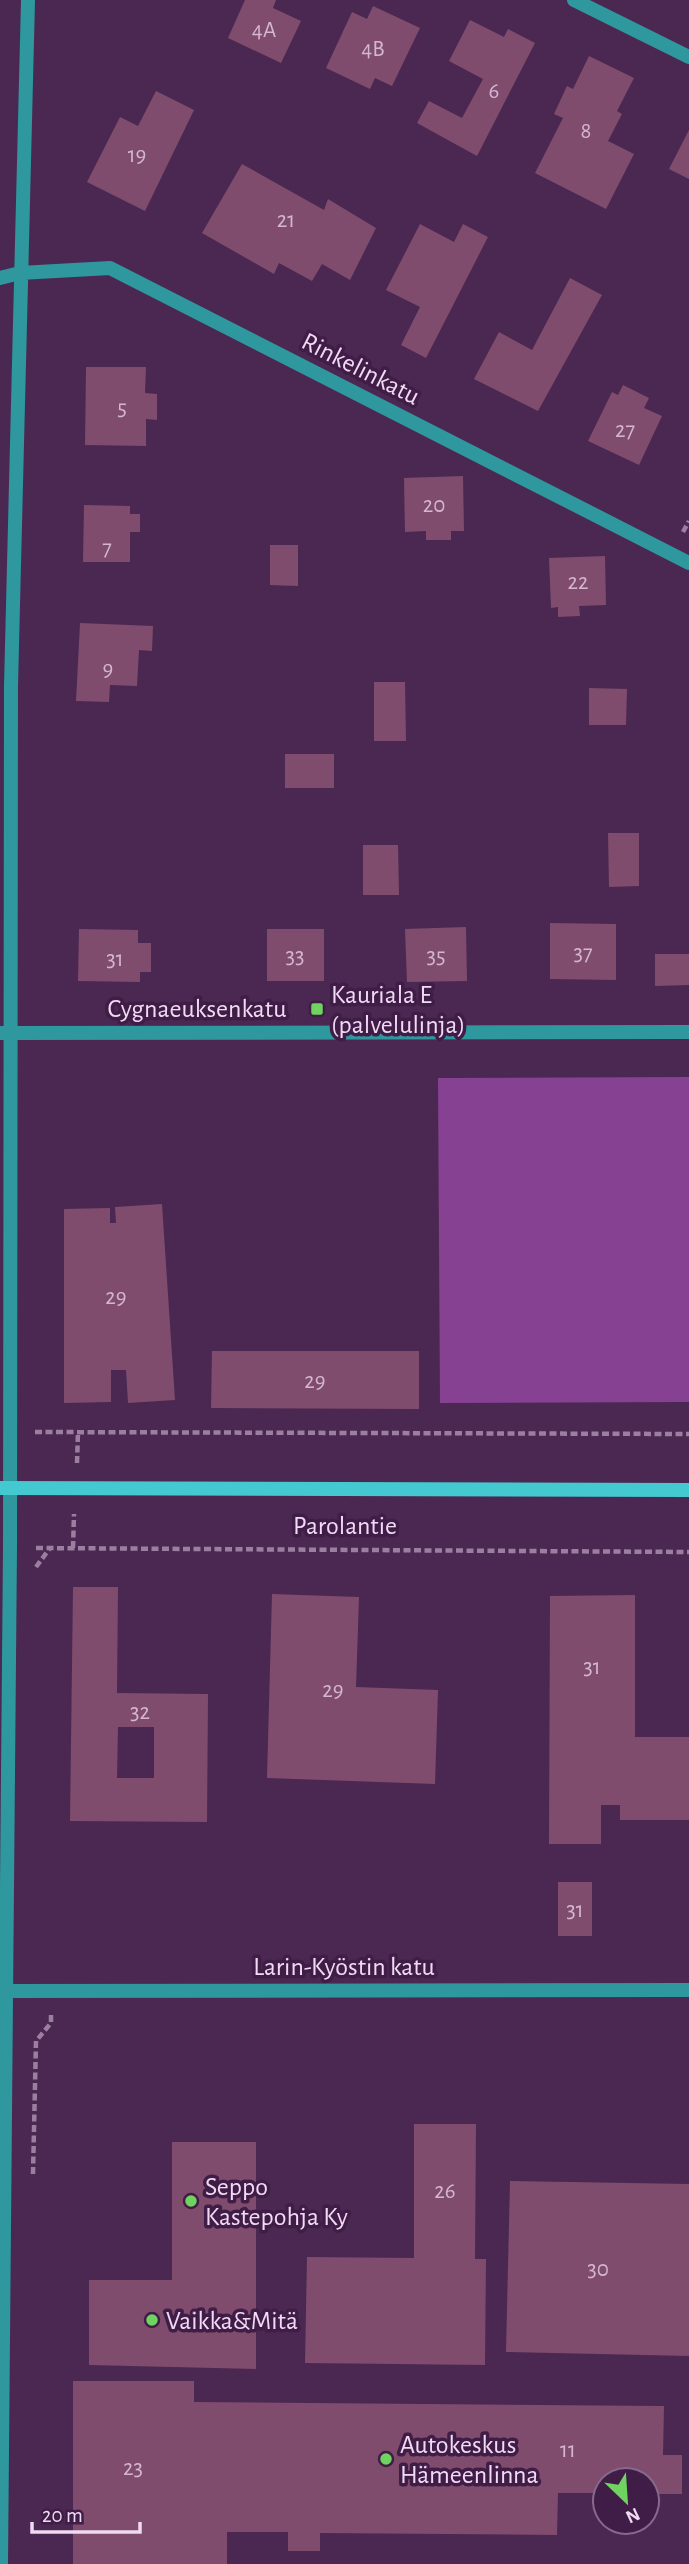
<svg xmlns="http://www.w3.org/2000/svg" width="689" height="2564" viewBox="0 0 689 2564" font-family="'Alegreya Sans',sans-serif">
<rect width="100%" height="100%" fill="#4b2851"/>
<path fill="#864193" d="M689,1077V1402L440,1403L438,1078Z"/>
<path fill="#7f4c6d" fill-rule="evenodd" d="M245,0H276L273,8L301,21L281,63L228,38Z
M373,6L420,28L392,86L375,78L370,89L326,68L352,12L367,19Z
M470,20L504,37L508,29L535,43L477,156L417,123L429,101L462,118L483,79L449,61Z
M589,56L634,78L617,111L622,114L608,141L634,154L606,209L535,173L563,118L554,114L567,86L573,89Z
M156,91L194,110L145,211L87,182L120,117L138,126Z
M689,130V179L669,169Z
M242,164L324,210L328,199L376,228L350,280L322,264L312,281L279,263L274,274L202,233Z
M420,224L454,242L463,224L488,237L426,358L401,345L420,307L386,290Z
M570,278L602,295L538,411L474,379L499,332L532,350Z
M86,367H146L145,393L157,394V420L146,419V446L85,445Z
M623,385L649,398L644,408L662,416L639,465L588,441L612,392L618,395Z
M463,476L464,531H451V540H426V531L405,532L404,478Z
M84,505L130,506V514H140V532H130V562H83Z
M270,545H298V586L270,585Z
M605,556L606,605L579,606L580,616L558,617V607L551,608L549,558Z
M80,623L153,626L152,651L139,650L137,686L110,685L109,702L76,701Z
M374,682H405L406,741H374Z
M589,688L627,689L626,725H589Z
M285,754H334V788H285Z
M608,833H639V886L609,887Z
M363,845H398L399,895H363Z
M550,923L616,924V980L550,979Z
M466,927L467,981L407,982L405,929Z
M79,929L138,930V943H151V972H140V982L78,981Z
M267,929H324V981H267Z
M655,954H689V985L655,986Z
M162,1204L175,1400L128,1403L126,1370H111V1402L64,1403V1209L110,1208V1223H116L115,1207Z
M212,1351H419V1409L211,1408Z
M73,1587H118L117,1693L208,1694L207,1822L70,1821ZM118,1727H154V1778H117Z
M272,1594L359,1597L356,1687L438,1690L435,1784L267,1778Z
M635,1595V1737H689V1820H620V1805H601V1844H549L550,1596Z
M558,1882H592V1936H558Z
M414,2124H476L475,2259H486L485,2365L305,2363L307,2257L414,2258Z
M172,2142H256V2369L89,2365V2280H172Z
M510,2181L689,2184V2356L506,2352Z
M73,2381H194V2402L664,2406L663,2455H682V2494H647V2480H605V2493H558L557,2535L320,2533V2551H288V2532H227V2564H73Z"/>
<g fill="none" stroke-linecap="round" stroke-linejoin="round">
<path stroke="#9b7fa0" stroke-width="4.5" stroke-dasharray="7 3.5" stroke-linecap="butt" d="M683,532L689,521
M35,1432L689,1434
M77,1463L78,1432
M36,1548L689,1552
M73,1548L74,1514
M36,1567L50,1548
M33,2174L36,2041L51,2023V2014"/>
<path stroke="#2f979e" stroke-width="14" d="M574,0L689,57
M0,278L20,273L110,268L689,563
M0,1033L689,1032
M0,1991L689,1990
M1,2564L10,1547L11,686L28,0"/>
<path stroke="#45c9d1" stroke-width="14" d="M0,1488L689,1490"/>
</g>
<g fill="#6fd35f" stroke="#401d46" stroke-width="2.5">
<rect x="310" y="1002" width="14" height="14" rx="3.5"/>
<circle cx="191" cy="2201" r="7"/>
<circle cx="152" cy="2320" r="7"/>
<circle cx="386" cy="2459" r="7"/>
</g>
<g text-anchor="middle" stroke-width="7" stroke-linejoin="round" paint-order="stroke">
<g font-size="23" fill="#d4b6d2">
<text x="264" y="37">4A</text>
<text x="373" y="56">4B</text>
<text x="494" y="98">6</text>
<text x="586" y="138">8</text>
<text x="137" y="162">19</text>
<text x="286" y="227">21</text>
<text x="122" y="415">5</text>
<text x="625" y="437">27</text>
<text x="434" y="512">20</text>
<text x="107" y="555">7</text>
<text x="578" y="589">22</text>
<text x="108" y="676">9</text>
<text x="583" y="960">37</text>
<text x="295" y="963">33</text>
<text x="436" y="963">35</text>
<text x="115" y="966">31</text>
<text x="116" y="1304">29</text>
<text x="315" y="1388">29</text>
<text x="592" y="1674">31</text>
<text x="333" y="1697">29</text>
<text x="140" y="1719">32</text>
<text x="575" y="1917">31</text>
<text x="445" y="2198">26</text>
<text x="598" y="2276">30</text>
<text x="568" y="2457">11</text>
<text x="133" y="2475">23</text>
</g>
<g font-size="26" fill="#f0daf4" stroke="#401d46">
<text transform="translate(361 368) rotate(27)" y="9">Rinkelinkatu</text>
<text x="197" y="1017">Cygnaeuksenkatu</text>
<text x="345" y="1534">Parolantie</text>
<text x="344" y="1975">Larin-Kyöstin katu</text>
</g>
<g font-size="26" fill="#f0daf4" stroke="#401d46" text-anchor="start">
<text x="331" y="1003">Kauriala E<tspan x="331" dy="30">(palvelulinja)</tspan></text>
<text x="205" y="2195">Seppo<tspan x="205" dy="30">Kastepohja Ky</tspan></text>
<text x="166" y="2329">Vaikka&amp;Mitä</text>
<text x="400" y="2453">Autokeskus<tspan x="400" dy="30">Hämeenlinna</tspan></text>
</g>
</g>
<g transform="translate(626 2501) rotate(155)"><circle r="33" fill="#401d46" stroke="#86698c" stroke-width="2"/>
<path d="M0-5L12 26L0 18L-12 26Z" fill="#6fd35f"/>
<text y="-10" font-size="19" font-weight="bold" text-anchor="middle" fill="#f0daf4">N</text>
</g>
<path d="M32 2522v10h108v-10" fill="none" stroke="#f0daf4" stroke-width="3.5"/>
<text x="42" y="2522" font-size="21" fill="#f0daf4" stroke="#401d46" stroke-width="5" paint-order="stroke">20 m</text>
</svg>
